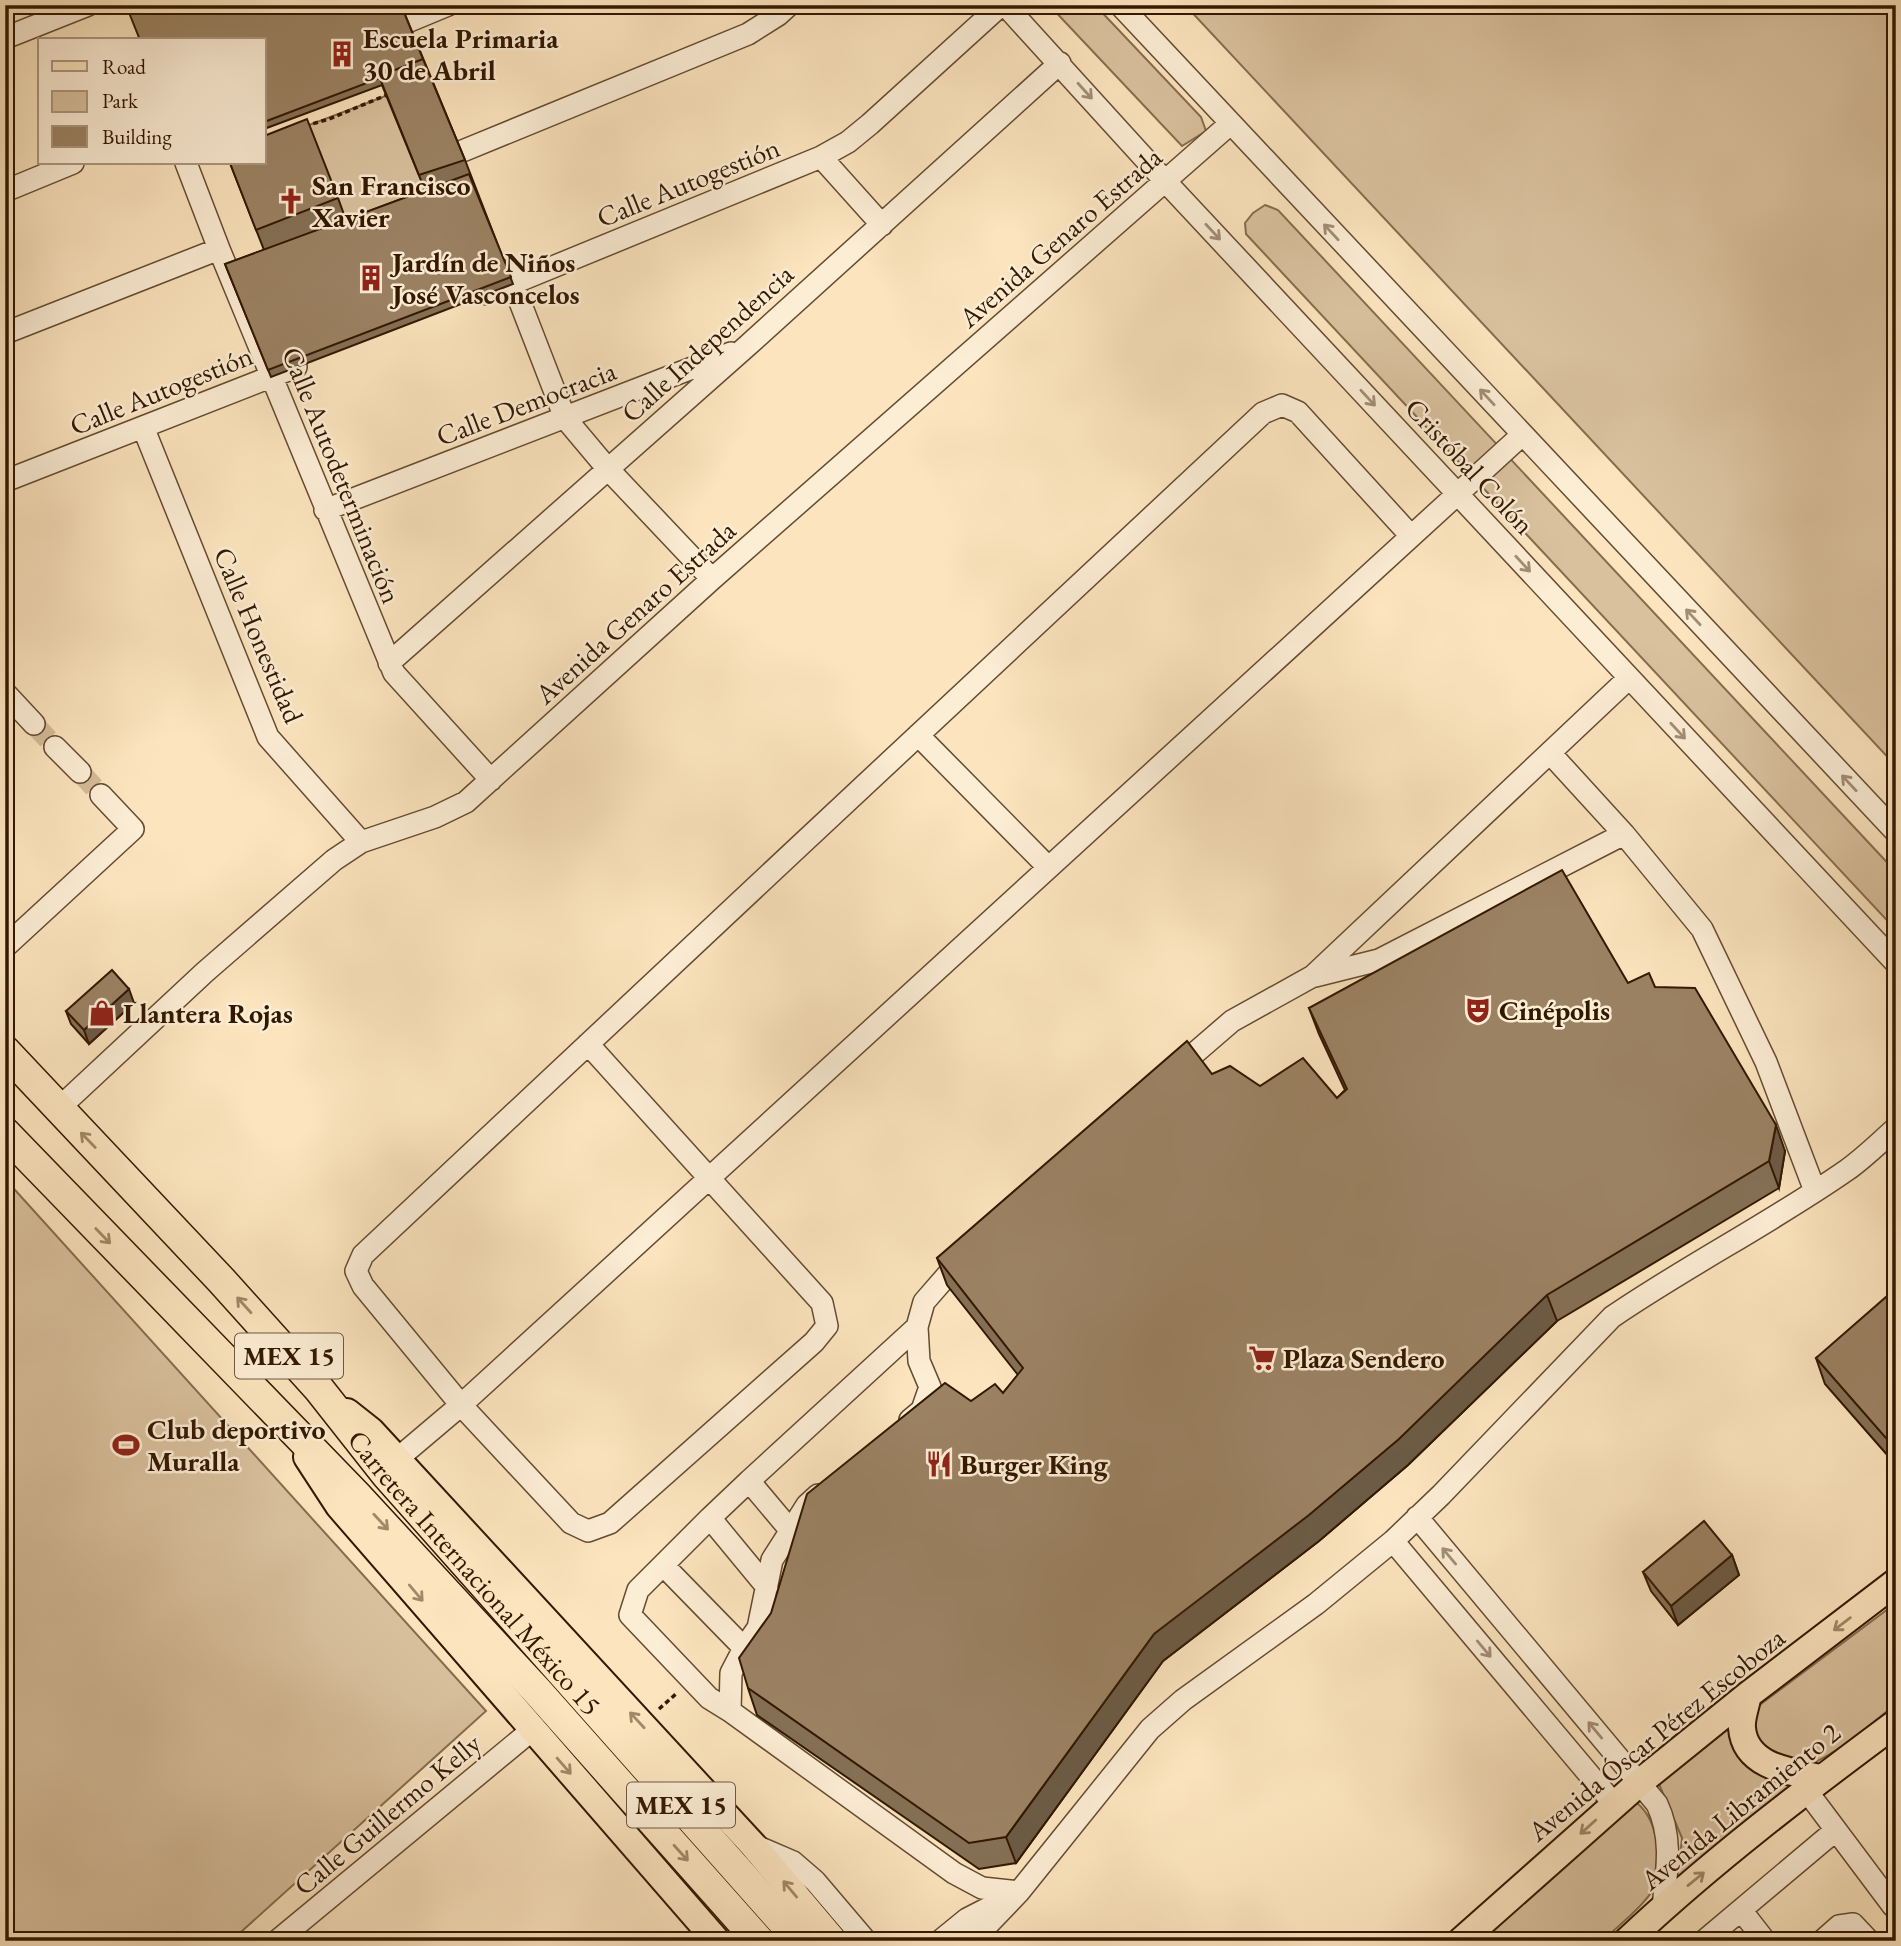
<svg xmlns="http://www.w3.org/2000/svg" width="1901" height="1946" viewBox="0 0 1901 1946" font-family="'EB Garamond',serif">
<rect width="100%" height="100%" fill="#fbe4be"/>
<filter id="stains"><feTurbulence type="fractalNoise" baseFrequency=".00286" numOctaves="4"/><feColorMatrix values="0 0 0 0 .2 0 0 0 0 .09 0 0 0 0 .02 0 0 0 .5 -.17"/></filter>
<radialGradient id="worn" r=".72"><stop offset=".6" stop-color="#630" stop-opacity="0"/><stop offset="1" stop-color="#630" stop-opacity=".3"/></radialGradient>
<path fill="#d9c19e" stroke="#866c4f" stroke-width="2" d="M1049,5H1095L1201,117L1206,131L1182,146Z
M1185,5H1896V766Z
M430,79L472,180L347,224L309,125Z
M1265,205L1278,210L1896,872V930L1246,234L1245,223L1253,213Z
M6,1180L486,1711L231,1941H5Z
M1896,1603V1704C1877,1719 1823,1766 1801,1766C1789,1765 1776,1757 1768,1749C1752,1735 1751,1726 1757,1707Z
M1733,1723L1773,1777L1793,1787L1688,1879H1673L1680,1858L1682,1838L1659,1784Z
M1631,1798C1646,1809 1652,1820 1656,1838C1659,1850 1662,1864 1659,1876C1655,1898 1618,1926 1602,1941H1482Z"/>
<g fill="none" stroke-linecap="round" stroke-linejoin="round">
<path stroke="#d3bb98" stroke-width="21" stroke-dasharray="21 10" stroke-linecap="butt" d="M34,724L55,747
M80,772L101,795"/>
<g stroke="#654b30" stroke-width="24">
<path id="minor" d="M1005,5L1166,182L1896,963
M1120,5L1896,832
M407,22L448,5
M5,38L88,5
M460,152L748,34L778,15L789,5
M821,157L882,225
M186,163L219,249L394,673L491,780
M5,191L73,163
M508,271L565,418L607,468L712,579
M487,294L821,157L848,142L870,124L1001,5
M5,333L219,249
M143,427L268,737L361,842
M5,481L296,367
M325,510L731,353
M389,663L746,347L1060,63
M7,695L34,724
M918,735L1048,867
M55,747L80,772
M1550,753L1624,834L1702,929L1766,1062L1815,1191
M5,947L133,829L101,795
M1315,976L1379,960L1624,834
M588,1044L822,1303L827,1326L814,1342L610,1523L588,1531L571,1523L461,1405L363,1286L356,1271L363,1255C663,974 962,693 1263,413L1282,405L1298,412L1411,536
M1174,1071L1232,1021L1313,976L1629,678
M58,1109L205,972L334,860L361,842L435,817L466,802L712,579L1230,124
M910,1420L922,1410L930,1387L919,1361L917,1327L924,1302L964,1256
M396,1460L461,1405L1522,435
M749,1481L710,1518L767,1587
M818,1495L807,1505L772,1560L758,1628L744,1648L731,1673L730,1711L954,1873L982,1888L1019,1892
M1417,1517L1657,1804C1673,1838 1667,1871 1663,1906
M710,1518L638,1590L630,1615L709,1698L730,1711
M791,1531L749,1481L917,1327
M1393,1541L1614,1804
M663,1565L744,1648
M1806,1790L1893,1906
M756,1846L793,1862L815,1881L866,1941
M1741,1910L1765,1941
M277,1941L532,1730
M940,1941L967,1919L1002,1901
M972,1941L1019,1892L1150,1729L1183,1700L1316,1604L1393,1541L1441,1495L1612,1317C1688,1265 1771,1223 1847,1170C1864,1158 1880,1142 1896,1128
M1704,1941L1836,1830
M1822,1941L1839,1926L1853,1924L1869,1941"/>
</g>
<g stroke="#331800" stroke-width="30">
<path id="major" d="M347,1412L371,1431L753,1845L834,1941
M307,1457L339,1506L717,1941
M1748,1695C1746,1705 1741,1718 1742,1728C1745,1767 1791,1772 1821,1778
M1461,1941L1639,1783L1748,1695L1896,1582
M1627,1941C1711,1862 1803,1792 1896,1723"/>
</g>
<g stroke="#331800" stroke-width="33">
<g id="highway">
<path id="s1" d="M5,1051L221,1280L319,1389L386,1474L800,1941"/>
<path d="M5,1133L356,1495L538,1692L759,1941"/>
</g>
</g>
<path stroke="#331800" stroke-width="3.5" stroke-dasharray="5 3.5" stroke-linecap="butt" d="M305,126L329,119L389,94
M659,1709L677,1693"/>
<use href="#minor" stroke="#fcedd5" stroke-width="21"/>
<use href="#major" stroke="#fbe4be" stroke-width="26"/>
<use href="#highway" stroke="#fbe4be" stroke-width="30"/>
</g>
<path fill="#857055" stroke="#331800" stroke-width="2" d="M401,5L465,160L513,284L271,377L225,264L264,250L230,163L338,198L346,220L425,190L382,85L264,129V40Z
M1628,983L1655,987L1785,1151L1779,1188L1557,1321L1408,1465L1319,1541L1163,1661L1016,1863L979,1869L757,1715L748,1688L1003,1393L1018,1375L947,1285L937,1258L1212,1074L1260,1086L1337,1098L1345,1090L1319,1034L1309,1008Z
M134,1003L89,1044L71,1024L66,1011Z
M1896,1308V1465L1825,1384L1816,1358Z
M1732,1555L1739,1575L1678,1625L1651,1591L1643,1572Z"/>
<path fill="#6c5b45" stroke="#331800" stroke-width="2" d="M129,989L134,1003L89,1044L84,1030Z
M1776,1125L1785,1151L1779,1188L1769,1161Z
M1547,1295L1557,1321L1408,1465L1319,1541L1163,1661L1016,1863L1006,1837L1154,1634Z
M1896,1442V1456L1892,1445Z
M1732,1555L1739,1575L1678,1625L1671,1606Z"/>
<path fill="#9b8263" stroke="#331800" stroke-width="2" d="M126,5H401L423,59L379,76L380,78L264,122V40H140Z
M423,59L465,160L419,175L379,76Z
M307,119L338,198L256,230L230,163H264V136Z
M469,174L511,277L268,370L225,264Z
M1562,870L1628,983L1649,973L1655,987L1695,988L1776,1125L1769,1161L1547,1295L1399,1439L1309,1515L1154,1634L1006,1837L969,1843L748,1688L739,1658L771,1613L807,1494L945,1383L971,1401L995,1384L1003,1393L1023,1368L937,1258L1187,1041L1212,1074L1230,1066L1260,1086L1303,1058L1337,1098L1347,1089L1309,1008Z
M112,970L129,989L84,1030L66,1011Z
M1886,1297L1896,1308V1442L1892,1445L1816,1358Z
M1704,1521L1732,1555L1671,1606L1643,1572Z"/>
<defs><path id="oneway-shaft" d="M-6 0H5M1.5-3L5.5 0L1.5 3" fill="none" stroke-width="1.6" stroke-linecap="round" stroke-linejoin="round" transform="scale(1.75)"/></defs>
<g stroke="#a28d75">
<use href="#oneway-shaft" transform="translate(1085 91) rotate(48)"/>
<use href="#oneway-shaft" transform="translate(1213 232) rotate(47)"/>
<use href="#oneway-shaft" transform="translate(1331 232) rotate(-133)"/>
<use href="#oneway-shaft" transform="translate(1487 397) rotate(-133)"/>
<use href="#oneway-shaft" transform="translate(1368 398) rotate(47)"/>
<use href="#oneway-shaft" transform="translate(1523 564) rotate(47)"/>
<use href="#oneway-shaft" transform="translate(1693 617) rotate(-133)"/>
<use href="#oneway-shaft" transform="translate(1678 731) rotate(47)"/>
<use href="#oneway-shaft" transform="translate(1849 783) rotate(-133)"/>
<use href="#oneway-shaft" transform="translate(1449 1556) rotate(-130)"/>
<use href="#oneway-shaft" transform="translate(1484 1649) rotate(50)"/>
<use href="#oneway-shaft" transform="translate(1595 1730) rotate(-130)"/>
</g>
<g stroke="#a18868">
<use href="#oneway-shaft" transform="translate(88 1140) rotate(-134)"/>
<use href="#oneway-shaft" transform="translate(103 1236) rotate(46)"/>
<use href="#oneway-shaft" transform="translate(244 1305) rotate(-132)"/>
<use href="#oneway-shaft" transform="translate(381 1522) rotate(47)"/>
<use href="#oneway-shaft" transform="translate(416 1593) rotate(50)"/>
<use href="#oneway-shaft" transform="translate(1842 1624) rotate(143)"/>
<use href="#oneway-shaft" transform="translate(637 1720) rotate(-133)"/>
<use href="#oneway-shaft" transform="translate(564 1766) rotate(49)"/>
<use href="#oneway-shaft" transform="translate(1588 1827) rotate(138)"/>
<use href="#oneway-shaft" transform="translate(681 1853) rotate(48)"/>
<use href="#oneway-shaft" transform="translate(1696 1879) rotate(-39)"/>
<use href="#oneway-shaft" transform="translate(790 1889) rotate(-130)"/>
</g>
<defs>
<g id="building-bare" transform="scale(2.1)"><path d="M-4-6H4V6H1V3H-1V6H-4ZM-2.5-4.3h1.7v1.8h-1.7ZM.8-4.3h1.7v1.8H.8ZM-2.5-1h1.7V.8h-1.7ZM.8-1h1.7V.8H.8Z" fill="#8f2418" stroke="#fcedd5" stroke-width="2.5" paint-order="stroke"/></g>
<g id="church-bare" transform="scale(2.1)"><path d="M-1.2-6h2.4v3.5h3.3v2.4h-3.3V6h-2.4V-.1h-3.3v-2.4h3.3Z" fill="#8f2418" stroke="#fcedd5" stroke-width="2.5" paint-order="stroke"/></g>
<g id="theatre-bare" transform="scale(2.1)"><path d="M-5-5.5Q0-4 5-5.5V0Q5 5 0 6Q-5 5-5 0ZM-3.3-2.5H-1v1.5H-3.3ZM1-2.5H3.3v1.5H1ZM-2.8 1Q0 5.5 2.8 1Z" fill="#8f2418" stroke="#fcedd5" stroke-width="2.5" paint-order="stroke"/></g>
<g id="shop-bare" transform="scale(2.1)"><path d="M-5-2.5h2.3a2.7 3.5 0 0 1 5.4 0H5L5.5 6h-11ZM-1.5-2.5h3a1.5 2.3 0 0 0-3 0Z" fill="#8f2418" stroke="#fcedd5" stroke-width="2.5" paint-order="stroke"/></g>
<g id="supermarket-bare" transform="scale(2.1)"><path d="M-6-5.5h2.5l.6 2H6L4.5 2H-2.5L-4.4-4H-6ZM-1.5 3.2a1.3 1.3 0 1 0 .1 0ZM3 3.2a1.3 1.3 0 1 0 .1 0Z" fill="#8f2418" stroke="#fcedd5" stroke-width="2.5" paint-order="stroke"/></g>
<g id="stadium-bare" transform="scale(2.1)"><path d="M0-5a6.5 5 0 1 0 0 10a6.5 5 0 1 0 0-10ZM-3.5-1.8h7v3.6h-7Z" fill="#8f2418" stroke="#fcedd5" stroke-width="2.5" paint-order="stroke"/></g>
<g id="restaurant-bare" transform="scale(2.1)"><path d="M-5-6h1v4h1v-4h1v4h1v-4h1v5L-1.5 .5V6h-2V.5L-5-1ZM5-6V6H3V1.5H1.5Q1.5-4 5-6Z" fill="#8f2418" stroke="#fcedd5" stroke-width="2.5" paint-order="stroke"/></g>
</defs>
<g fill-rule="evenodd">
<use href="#building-bare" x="342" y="54"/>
<use href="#church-bare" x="291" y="201"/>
<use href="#building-bare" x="371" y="278"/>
<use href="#theatre-bare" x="1478" y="1010"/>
<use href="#shop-bare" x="102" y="1013"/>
<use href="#supermarket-bare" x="1262" y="1358"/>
<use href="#stadium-bare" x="126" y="1445"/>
<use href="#restaurant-bare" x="939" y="1464"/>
</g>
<g text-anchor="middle" stroke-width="5" stroke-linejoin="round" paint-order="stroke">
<g fill="#fcedd5" stroke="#6f5840" stroke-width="2">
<rect x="235" y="1333.5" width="108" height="45" rx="5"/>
<rect x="627" y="1782.5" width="108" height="45" rx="5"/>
</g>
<g font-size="26" font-weight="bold" fill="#331800">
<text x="289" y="1365">MEX 15</text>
<text x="681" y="1814">MEX 15</text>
</g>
<g font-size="28" font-weight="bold" fill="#331800" stroke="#fcedd5" text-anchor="start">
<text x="363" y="48">Escuela Primaria<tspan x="363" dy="32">30 de Abril</tspan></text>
<text x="312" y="195">San Francisco<tspan x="312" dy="32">Xavier</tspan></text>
<text x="392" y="272">Jardín de Niños<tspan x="392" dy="32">José Vasconcelos</tspan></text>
<text x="1499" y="1020">Cinépolis</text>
<text x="123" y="1023">Llantera Rojas</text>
<text x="1283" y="1368">Plaza Sendero</text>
<text x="147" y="1439">Club deportivo<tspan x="147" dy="32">Muralla</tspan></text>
<text x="960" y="1474">Burger King</text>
</g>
<g font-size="28" fill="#331800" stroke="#fcedd5">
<text transform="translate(688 182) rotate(-22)" y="10">Calle Autogestión</text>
<text transform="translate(1060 237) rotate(-41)" y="10">Avenida Genaro Estrada</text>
<text transform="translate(707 343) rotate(-42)" y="10">Calle Independencia</text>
<text transform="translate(161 390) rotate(-22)" y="10">Calle Autogestión</text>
<text transform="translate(526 403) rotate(-21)" y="10">Calle Democracia</text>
<text transform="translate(1470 466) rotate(47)" y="10">Cristóbal Colón</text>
<text transform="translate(342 475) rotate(68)" y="10">Calle Autodeterminación</text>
<text transform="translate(635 612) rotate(-42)" y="10">Avenida Genaro Estrada</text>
<text transform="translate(259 635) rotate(67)" y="10">Calle Honestidad</text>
<text dy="10" stroke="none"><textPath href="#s1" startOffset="702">Carretera Internacional México 15</textPath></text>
<text transform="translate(1656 1734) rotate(-39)" y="10">Avenida Óscar Pérez Escoboza</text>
<text transform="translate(1740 1806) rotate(-39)" y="10">Avenida Libramiento 2</text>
<text transform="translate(387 1814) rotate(-40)" y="10">Calle Guillermo Kelly</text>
</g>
</g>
<rect width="1901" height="1946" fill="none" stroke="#fbe4be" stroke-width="28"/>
<rect x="7" y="7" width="1887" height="1932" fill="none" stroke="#331800" stroke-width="3.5"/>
<rect x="14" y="14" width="1873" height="1918" fill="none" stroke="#331800" stroke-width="2"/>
<rect x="38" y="38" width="228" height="126" fill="#fcedd5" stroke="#ac9880" stroke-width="2"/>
<rect x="52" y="61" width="35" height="10" fill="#fbe4be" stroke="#ac9880" stroke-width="2"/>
<text x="102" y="74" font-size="21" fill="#331800">Road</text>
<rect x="52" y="91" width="35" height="21" fill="#d9c19e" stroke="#ac9880" stroke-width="2"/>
<text x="102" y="108" font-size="21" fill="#331800">Park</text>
<rect x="52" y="126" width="35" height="21" fill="#9b8263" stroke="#ac9880" stroke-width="2"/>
<text x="102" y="144" font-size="21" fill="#331800">Building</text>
<rect width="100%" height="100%" filter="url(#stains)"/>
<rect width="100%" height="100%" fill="url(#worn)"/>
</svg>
